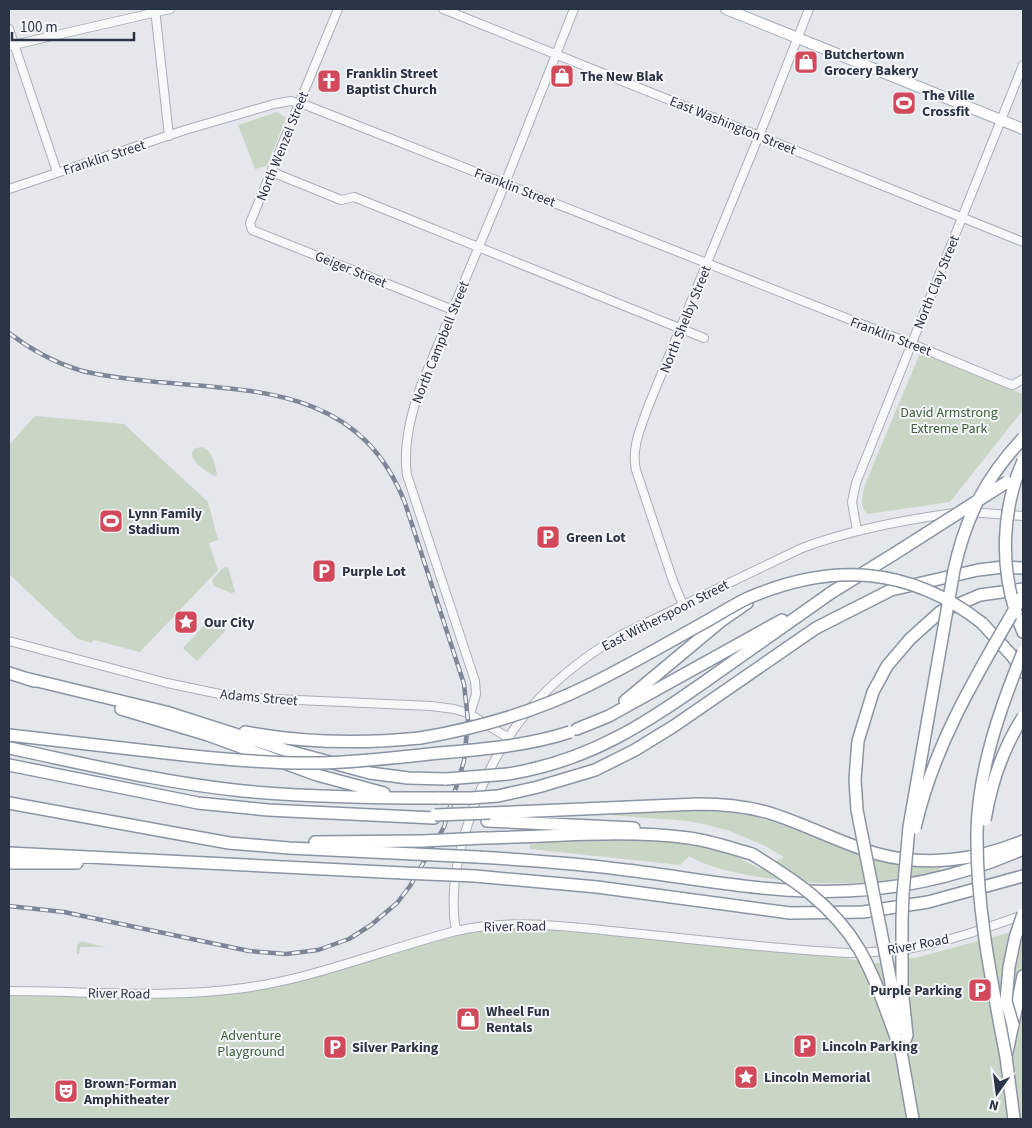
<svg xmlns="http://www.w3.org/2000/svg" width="1032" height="1128" viewBox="0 0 1032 1128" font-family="'Source Sans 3',sans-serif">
<rect width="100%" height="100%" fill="#e4e7ec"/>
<path fill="#c9d6c5" d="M277,112L286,118L267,166L255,169L238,125Z
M920,353L1023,394V410L950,502L868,514C858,507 863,492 866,482Z
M35,416L124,424L208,502L218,540L209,543L218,570L140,652L94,640L91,643L78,639L9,574V445Z
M201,447C213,450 214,463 217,473L216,476C209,475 195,464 193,457C191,453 192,453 194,449Z
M228,567L235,592L231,593L214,586L212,580L223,568Z
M212,617L226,630L197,661L183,648Z
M687,810L727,812L752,816L786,826L854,853L879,860L901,864L940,868V870C875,887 809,887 743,874C724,870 706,866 689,856L680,865L530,849V845L539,843C594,839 662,832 715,848C731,853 745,861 760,869L784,857L765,846L730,831L708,825L687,821L609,815L622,813Z
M528,924L817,951L871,964L919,957L1023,929V1119H9V992L185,994L245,988L456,931Z
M81,942H84L106,947H80L79,954H77V945Z"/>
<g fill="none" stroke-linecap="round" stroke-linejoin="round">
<g stroke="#a9aeb7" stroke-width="10">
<path id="minor" d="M155,9L169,136
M338,9L250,223L252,230L453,310
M443,9L1023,242
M9,29L57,172
M9,46L170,9
M272,172L341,200L354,197L704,338
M9,189L185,130L274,104L291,101L308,106L912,344L1009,384L1013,385L1023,379
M970,512L1023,516
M857,531L852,502L856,483L1023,65
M683,605L673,581L636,470C631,448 641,427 648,407L763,126L809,9
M9,641L167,683L234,697L431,706L454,709L468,713L507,737
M470,714L476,694L475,681L407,475C403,447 411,414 420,388L502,191L574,9
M456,931C450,898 456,862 466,830C493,741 540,682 621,635L802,548C850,530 903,520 954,513
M9,991C87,991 166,999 244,988C317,978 385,949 456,931C514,918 572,927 631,933C702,940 774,949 847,953C868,952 891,952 912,948C950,941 987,928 1023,915"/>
</g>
<g stroke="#a3abb8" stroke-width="12">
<path id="major" d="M726,9L1023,129"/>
</g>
<g stroke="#8b94a3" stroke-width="14">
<path id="highway" d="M829,594L894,554
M1018,619L1023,632
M982,623L1013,657L1023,672
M9,673L34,681
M29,679L166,712L285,750L370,773L408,778L446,779
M625,701L721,621L747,603
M121,709L208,735L317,775L384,793
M577,729L609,716L782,620
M245,732C303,743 361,744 420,738
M9,735L166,753
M9,748C86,764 164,783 243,791C308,797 375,798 440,798
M9,765L198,803L268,810L434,818
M508,774C595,760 650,720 720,671C758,644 797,617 835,590
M498,796L538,787L595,770L635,750L674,726L816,628L891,590L978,570L1003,567L1023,568
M9,803L229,843L289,848L414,854
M857,810L855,779L858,741L873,692L887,666L910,639L940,612L980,595L1023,589
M490,813L698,804C721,804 744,806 766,812C804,823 839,843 878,854C926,867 978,860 1023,841
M487,821L634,828
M483,838C550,837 622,829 689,838C711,841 731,848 752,854
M315,842L423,841
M9,853L403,873
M478,857C528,860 577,863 626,870C685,877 746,889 806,891C881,894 955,879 1023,849
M9,863H77
M475,876L597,887L790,913L863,912L928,902L1023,876
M901,1051L913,1119
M1014,1119L1006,1057L1023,976"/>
</g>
<use href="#minor" stroke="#f7f8fa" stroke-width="8"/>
<use href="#major" stroke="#fff" stroke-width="10"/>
<use href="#highway" stroke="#fff" stroke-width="11"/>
<g stroke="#7d8696" stroke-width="4.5">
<path id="rail" d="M9,333C30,349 53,362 79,370C104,377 131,379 157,382C262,391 361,390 405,503L464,684L468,721L464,761L444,827L410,886L397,903L371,925L349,939L318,950L286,954L249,951L64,912L9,906"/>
</g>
<use href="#rail" stroke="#f4f6f9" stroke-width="2.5" stroke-dasharray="8" stroke-linecap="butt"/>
<g stroke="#8b94a3" stroke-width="14" stroke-linecap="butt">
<path id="highway-bridge" d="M894,554L1007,482
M1016,613C1000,565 1002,508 1023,461
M420,738C479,728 535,712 589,685C626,667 662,646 698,626C715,617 731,606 748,598C832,562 909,566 982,623
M166,753C217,759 269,764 321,763C361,762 400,757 439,753C484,749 527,746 570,732
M446,779L508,774
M440,798H471L498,796
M857,810L890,977L898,1029
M435,815L490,813
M985,820C991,784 1003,748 1023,717
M915,828C934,743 980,669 1023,595
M423,841L483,838
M414,854L478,857
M752,854C794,880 833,905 859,949C877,980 888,1017 901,1051
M403,873L475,876
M1013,1025L1006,1001L1009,967L1015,938L1023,914
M901,1051L907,1035L902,988V920L903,894L909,827L954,570C966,516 985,479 1023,438
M1006,1057C992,983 976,908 977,832C978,771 1000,708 1023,652"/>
</g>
<use href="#highway-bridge" stroke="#fff" stroke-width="11"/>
</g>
<defs>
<g id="shop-square" transform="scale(1.25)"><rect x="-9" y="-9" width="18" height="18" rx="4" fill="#d1495b" stroke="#f4f6f9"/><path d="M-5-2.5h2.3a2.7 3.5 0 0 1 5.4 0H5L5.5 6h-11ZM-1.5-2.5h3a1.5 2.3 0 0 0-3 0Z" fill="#fff"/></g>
<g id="church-square" transform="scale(1.25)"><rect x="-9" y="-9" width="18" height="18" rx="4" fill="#d1495b" stroke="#f4f6f9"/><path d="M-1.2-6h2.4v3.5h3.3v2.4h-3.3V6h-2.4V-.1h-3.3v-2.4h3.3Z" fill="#fff"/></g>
<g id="stadium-square" transform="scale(1.25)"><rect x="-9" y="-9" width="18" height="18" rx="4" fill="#d1495b" stroke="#f4f6f9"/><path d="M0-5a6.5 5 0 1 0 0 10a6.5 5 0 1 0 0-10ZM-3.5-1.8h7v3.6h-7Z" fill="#fff"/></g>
<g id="parking-square" transform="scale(1.25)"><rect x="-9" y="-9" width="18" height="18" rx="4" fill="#d1495b" stroke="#f4f6f9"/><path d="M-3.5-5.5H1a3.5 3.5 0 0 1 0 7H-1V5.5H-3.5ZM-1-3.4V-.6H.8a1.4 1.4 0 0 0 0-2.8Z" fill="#fff"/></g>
<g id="sight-square" transform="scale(1.25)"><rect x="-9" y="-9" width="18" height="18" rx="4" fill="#d1495b" stroke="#f4f6f9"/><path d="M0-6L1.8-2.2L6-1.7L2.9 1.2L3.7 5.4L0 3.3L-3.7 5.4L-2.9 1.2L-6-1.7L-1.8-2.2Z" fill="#fff"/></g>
<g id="theatre-square" transform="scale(1.25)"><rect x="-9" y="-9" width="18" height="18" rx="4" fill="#d1495b" stroke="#f4f6f9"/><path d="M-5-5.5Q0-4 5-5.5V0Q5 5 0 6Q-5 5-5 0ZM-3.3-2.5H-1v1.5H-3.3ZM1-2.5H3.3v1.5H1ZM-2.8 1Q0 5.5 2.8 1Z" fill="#fff"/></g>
</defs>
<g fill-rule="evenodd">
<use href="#shop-square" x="806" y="62"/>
<use href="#shop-square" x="562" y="76"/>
<use href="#church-square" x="329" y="81"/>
<use href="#stadium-square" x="904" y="103"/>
<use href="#stadium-square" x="111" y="521"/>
<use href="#parking-square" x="548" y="537"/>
<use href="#parking-square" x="324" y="571"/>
<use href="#sight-square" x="186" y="622"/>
<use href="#parking-square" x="980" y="990"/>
<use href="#shop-square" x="468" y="1019"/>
<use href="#parking-square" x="805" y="1046"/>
<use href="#parking-square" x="335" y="1047"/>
<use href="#sight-square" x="746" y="1077"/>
<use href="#theatre-square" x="66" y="1091"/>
</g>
<g text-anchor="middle" stroke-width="4" stroke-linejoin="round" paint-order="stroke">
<g font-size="14" font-weight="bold" fill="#2b3445" stroke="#f4f6f9" text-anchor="start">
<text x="824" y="59">Butchertown<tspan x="824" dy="16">Grocery Bakery</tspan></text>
<text x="346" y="78">Franklin Street<tspan x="346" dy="16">Baptist Church</tspan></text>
<text x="580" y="81">The New Blak</text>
<text x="922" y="100">The Ville<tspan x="922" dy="16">Crossfit</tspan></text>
<text x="128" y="518">Lynn Family<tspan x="128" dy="16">Stadium</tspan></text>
<text x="566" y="542">Green Lot</text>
<text x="342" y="576">Purple Lot</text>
<text x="204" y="627">Our City</text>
<text x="962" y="995" text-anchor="end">Purple Parking</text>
<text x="486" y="1016">Wheel Fun<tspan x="486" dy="16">Rentals</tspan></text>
<text x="822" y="1051">Lincoln Parking</text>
<text x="352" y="1052">Silver Parking</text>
<text x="764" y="1082">Lincoln Memorial</text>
<text x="84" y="1088">Brown-Forman<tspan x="84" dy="16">Amphitheater</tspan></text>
</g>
<g font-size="14" fill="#2b3445" stroke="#f4f6f9">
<text transform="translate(733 125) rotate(22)" y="5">East Washington Street</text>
<text transform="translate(282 146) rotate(-68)" y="5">North Wenzel Street</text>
<text transform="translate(104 157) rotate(-18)" y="5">Franklin Street</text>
<text transform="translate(515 187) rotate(21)" y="5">Franklin Street</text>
<text transform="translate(351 269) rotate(22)" y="5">Geiger Street</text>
<text transform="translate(936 282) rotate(-68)" y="5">North Clay Street</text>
<text transform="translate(685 319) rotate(-68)" y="5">North Shelby Street</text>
<text transform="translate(891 336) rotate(21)" y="5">Franklin Street</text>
<text transform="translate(440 342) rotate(-68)" y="5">North Campbell Street</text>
<text transform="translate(665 615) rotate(-27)" y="5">East Witherspoon Street</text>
<text transform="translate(259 697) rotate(5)" y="5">Adams Street</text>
<text transform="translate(515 926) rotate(-1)" y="5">River Road</text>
<text transform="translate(918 944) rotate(-11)" y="5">River Road</text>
<text transform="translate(119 993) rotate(1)" y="5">River Road</text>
</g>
<g font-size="14" fill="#3f6138" stroke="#f4f6f9">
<text x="949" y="417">David Armstrong<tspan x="949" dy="16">Extreme Park</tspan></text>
<text x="251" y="1040">Adventure<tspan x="251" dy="16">Playground</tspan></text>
</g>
</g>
<rect width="1032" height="1128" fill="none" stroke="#2b3445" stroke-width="20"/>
<g transform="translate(997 1093) rotate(194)" stroke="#f4f6f9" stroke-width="4" paint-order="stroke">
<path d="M0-4L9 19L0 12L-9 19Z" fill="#2b3445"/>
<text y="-8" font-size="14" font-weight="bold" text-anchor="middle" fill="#2b3445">N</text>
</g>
<path d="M12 32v8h122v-8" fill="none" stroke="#2b3445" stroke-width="2.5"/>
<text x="20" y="32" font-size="15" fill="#2b3445" stroke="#f4f6f9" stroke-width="4" paint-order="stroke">100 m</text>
</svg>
